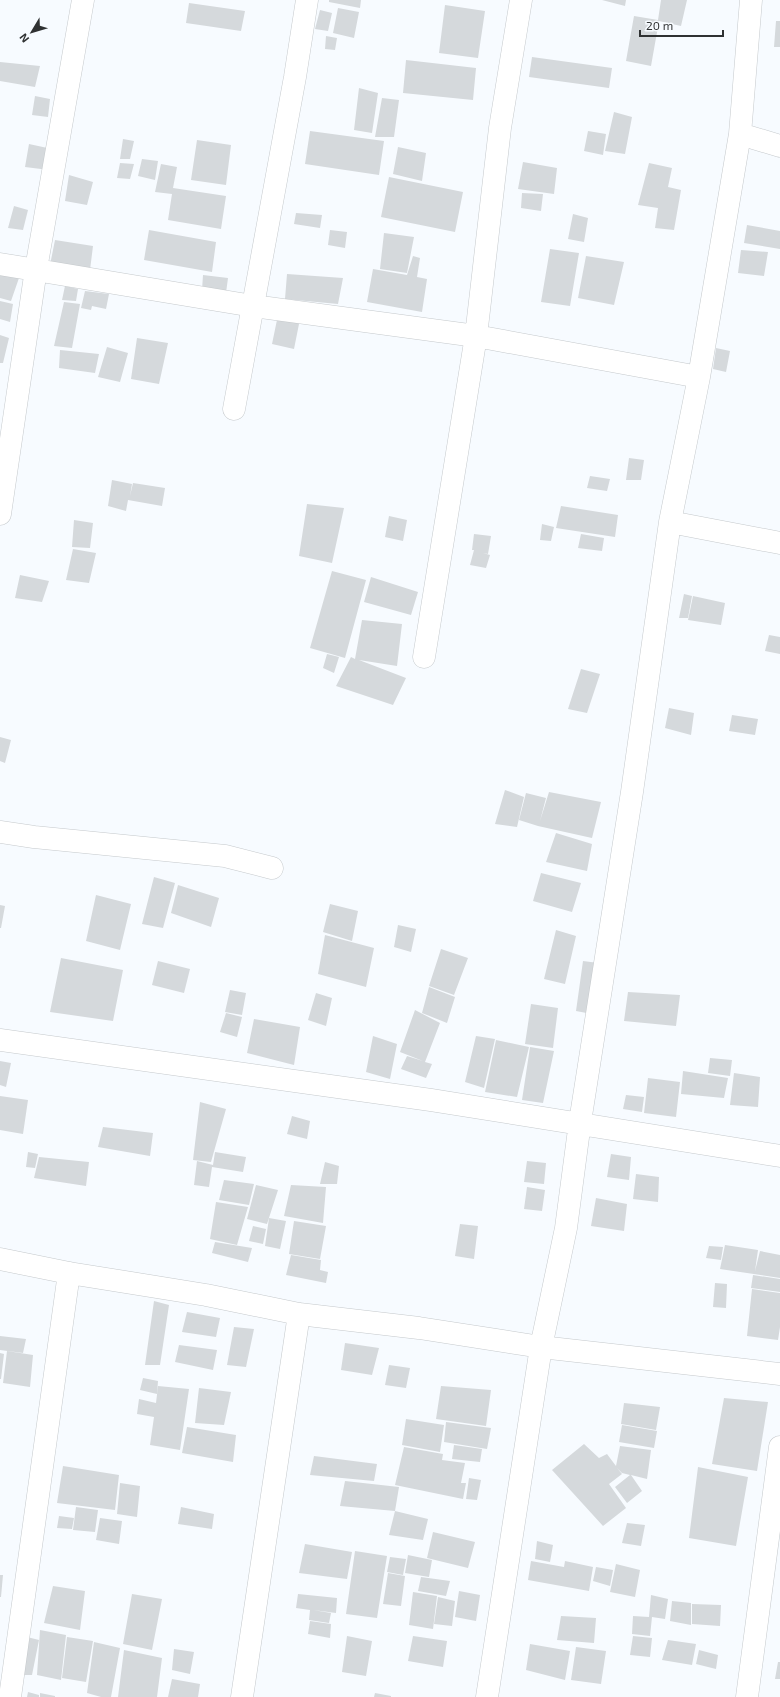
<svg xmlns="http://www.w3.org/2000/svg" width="780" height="1697" viewBox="0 0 780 1697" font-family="'Exo 2',sans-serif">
<rect width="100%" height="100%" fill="#f7fbff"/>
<path fill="#d5d9dc" d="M329,0H361L360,8L329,2Z
M602,0H626L625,6Z
M661,0H687L681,26L659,21L651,66L626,61L634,16L658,20Z
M189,3L245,11L241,31L186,23Z
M445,5L485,11L478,58L439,53Z
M338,8L359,12L354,38L333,33Z
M320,10L332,13L328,31L315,29Z
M776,21H780V47H774Z
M326,36L337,38L335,50L325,49Z
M532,57L612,68L609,88L529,77Z
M406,60L476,68L473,100L403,93Z
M0,62L40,66L35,87L0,81Z
M359,88L378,93L372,133L354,130Z
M35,96L50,99L48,117L32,115Z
M382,98L399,100L394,137H375Z
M614,112L632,117L625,154L605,151Z
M310,131L384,141L379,175L305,164Z
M588,131L606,134L603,155L584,151Z
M123,139L134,141L130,159H120Z
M197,140L231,145L226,185L191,180Z
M29,144L52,149L49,170L25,167Z
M398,147L426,153L422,181L393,174Z
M142,159L158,161L155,180L138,176Z
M523,162L557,168L554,194L518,189Z
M120,163L134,164L130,179L117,178Z
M649,163L672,168L668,187L681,190L674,230L655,228L658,208L638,205Z
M161,164L177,167L173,188L226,196L221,229L168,220L172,194L155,192Z
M69,175L93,182L87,205L65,201Z
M389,177L463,192L455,232L381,217Z
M522,193L543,194L541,211L521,208Z
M14,206L28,210L23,230L8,228Z
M296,213L322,215L320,228L294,224Z
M573,214L588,218L584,242L568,239Z
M747,225L780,231V249L744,243Z
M149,230L216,242L212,272L144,260Z
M330,230L347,232L345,248L328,245Z
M384,233L414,237L407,273L380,269Z
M55,240L93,246L89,278L49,270Z
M550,249L579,253L570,306L541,302Z
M741,250L768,252L764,276L738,273Z
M413,256L420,258L417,277L427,279L422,312L367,302L373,269L407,275Z
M586,256L624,262L614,305L578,298Z
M0,273L19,278L11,301L0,298Z
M287,274L343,278L338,304L285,299Z
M203,275L228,278L226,293L202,290Z
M65,286L78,289L76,301L62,300Z
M85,291L109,294L106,309L92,306L91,310L81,308Z
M0,301L13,304L10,322L0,319Z
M64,302L80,304L72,348L54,346Z
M278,315L300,319L294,349L272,344Z
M0,335L9,338L3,363H0Z
M137,338L168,343L159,384L131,379Z
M107,347L128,353L120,382L98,377Z
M716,348L730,351L726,372L713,369Z
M60,350L99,354L95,373L59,368Z
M629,458L644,460L641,480H626Z
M590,476L610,479L607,491L587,488Z
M112,480L132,484L130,496L133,483L165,488L162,506L128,500L126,511L108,506Z
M307,504L344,508L332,563L299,556Z
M561,506L618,515L615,537L556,528Z
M389,516L407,520L403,541L385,537Z
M74,520L93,523L90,548L72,547Z
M542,524L554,527L551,541L540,540Z
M474,534L491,536L488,554L483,553L490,555L486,568L470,565L474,550H472Z
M581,534L604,538L602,551L578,548Z
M73,549L96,553L89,583L66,580Z
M332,571L366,580L345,658L310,648Z
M20,575L49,581L42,602L15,598Z
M371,577L418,592L411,615L364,602Z
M684,594L692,596L688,618H679Z
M693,596L725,603L721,625L688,620Z
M362,620L402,624L397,666L359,660L406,678L393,705L336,686L351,657L355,659Z
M769,635L780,637V654L765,651Z
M327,654L339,657L334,673L323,668Z
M581,669L600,674L587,713L568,709Z
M669,708L694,713L691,735L665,728Z
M732,715L758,719L755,735L729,731Z
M0,737L11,740L5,763L0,761Z
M505,790L524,797L517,827L495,824Z
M549,792L601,802L592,838L538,826L519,820L526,793L546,798L540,821Z
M556,833L592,844L587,871L546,862Z
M541,873L581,883L572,912L533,901Z
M154,877L175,883L163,928L142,924Z
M178,885L219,898L211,927L171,913Z
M96,895L131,904L120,950L86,941Z
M330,904L358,911L352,941L323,932Z
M0,905L5,906L1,928H0Z
M398,925L416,929L411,952L394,947Z
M556,930L576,936L565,984L544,979Z
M325,935L374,948L366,987L318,974Z
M441,949L468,958L454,995L429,986Z
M61,958L123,970L113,1021L50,1012Z
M158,961L190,969L184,993L152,985Z
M583,961L606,964L597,1015L576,1011Z
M429,987L455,997L447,1023L422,1013Z
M230,990L246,993L242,1015L225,1012Z
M628,992L680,995L676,1026L624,1021Z
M316,993L332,998L326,1026L308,1020Z
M531,1004L558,1008L553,1048L525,1044Z
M415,1010L440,1023L425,1062L432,1064L426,1078L401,1069L407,1056L423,1061L400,1052Z
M226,1013L242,1017L237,1037L220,1032Z
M254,1019L300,1027L294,1065L247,1053Z
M373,1036L397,1044L390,1079L366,1072Z
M476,1036L495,1039L484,1088L465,1082Z
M496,1040L529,1047L517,1097L485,1092Z
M530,1047L554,1051L543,1103L522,1100Z
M710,1058L732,1060L730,1076L708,1073Z
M0,1061L11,1063L6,1087L0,1085Z
M683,1071L728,1078L724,1098L681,1094Z
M734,1073L760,1077L758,1107L730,1105Z
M648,1078L680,1082L676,1117L644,1113Z
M626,1095L644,1097L642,1112L623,1109Z
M0,1096L28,1100L23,1134L0,1130Z
M200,1102L226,1109L211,1162L193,1160Z
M292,1116L310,1121L307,1139L287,1134Z
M103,1127L153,1133L150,1156L98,1147Z
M28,1152L38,1154L35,1168L26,1167Z
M215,1152L246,1157L243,1172L212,1167L209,1187L194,1185L197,1161L213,1165Z
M611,1154L631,1157L629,1180L607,1177Z
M39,1157L89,1162L86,1186L34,1178Z
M527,1161L546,1163L544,1184L524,1182Z
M325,1162L339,1166L337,1184H320Z
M636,1174L659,1177L658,1202L633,1199Z
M224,1180L254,1184L249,1205L219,1200Z
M256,1185L278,1190L267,1224L247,1219Z
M291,1185L326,1187L323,1223L284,1216Z
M527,1187L545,1190L542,1211L524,1209Z
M596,1198L627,1204L624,1231L591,1226Z
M216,1202L248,1207L237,1245L210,1239Z
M269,1218L286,1221L280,1249L265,1246Z
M294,1221L326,1226L320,1259L289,1254Z
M460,1224L478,1226L474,1259L455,1256Z
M253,1226L266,1229L263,1244L249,1241Z
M215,1242L252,1248L248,1262L212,1253Z
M725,1245L758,1250L755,1271L760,1251L780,1255V1278L720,1269Z
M709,1246L723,1247L721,1260L706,1258Z
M291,1255L321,1260L320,1270L328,1272L326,1283L286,1275Z
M753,1275L780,1279V1292L751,1288Z
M715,1283L727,1284L726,1308L713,1307Z
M752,1289L780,1293V1327L778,1340L747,1336Z
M154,1301L169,1305L160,1365H145Z
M187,1312L220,1318L216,1337L182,1332Z
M234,1327L254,1329L246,1367L227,1365Z
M0,1336L26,1339L23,1353L0,1350Z
M345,1343L379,1348L372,1375L341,1370Z
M179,1345L217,1350L213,1370L175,1362Z
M7,1351L33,1355L30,1387L3,1383Z
M0,1353L4,1354L1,1379H0Z
M389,1365L410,1368L406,1388L385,1385Z
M143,1378L158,1381L157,1394L140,1390Z
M158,1386L189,1389L180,1450L150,1445L154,1417L137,1414L139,1399L156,1403Z
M441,1386L491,1390L486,1426L436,1419Z
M199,1388L231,1392L224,1425L195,1423Z
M724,1398L768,1402L757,1471L712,1464Z
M624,1403L660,1407L656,1430L621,1424Z
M406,1419L444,1425L440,1452L402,1445Z
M446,1422L491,1428L487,1449L444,1442Z
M622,1425L657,1431L654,1448L619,1442Z
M187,1427L236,1435L233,1462L182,1453Z
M584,1444L599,1458L607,1454L616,1466L620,1446L651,1450L647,1479L631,1475L642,1491L627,1503L615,1487L630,1475L622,1473L617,1468L622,1474L609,1484L626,1508L603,1526L552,1470Z
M454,1445L482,1449L480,1462L452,1459Z
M404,1447L443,1454L442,1460L465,1463L461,1483H466L463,1499L395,1485Z
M314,1456L377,1464L374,1481L310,1475Z
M63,1466L119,1475L115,1510L57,1503Z
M698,1467L748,1477L736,1546L689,1538Z
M469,1478L481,1480L477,1500L466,1499Z
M345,1481L399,1487L395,1511L428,1519L423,1540L389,1535L395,1511L340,1506Z
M120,1483L140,1486L137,1517L117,1514Z
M76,1507L98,1510L95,1532L73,1530Z
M181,1507L214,1514L212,1529L178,1524Z
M59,1516L74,1518L72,1529L57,1528Z
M100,1518L122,1521L119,1544L96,1540Z
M627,1523L645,1525L641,1546L622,1543Z
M433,1532L475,1542L468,1568L427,1558Z
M537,1541L553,1545L550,1562L535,1559Z
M305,1544L352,1552L347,1579L299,1573Z
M355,1551L387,1556L377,1618L346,1614Z
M408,1555L432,1560L429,1577L405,1573Z
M390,1557L406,1559L403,1575L387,1572Z
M531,1561L564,1567L565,1561L593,1567L589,1591L528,1580Z
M616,1564L640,1570L635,1597L610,1592Z
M596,1567L613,1570L610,1586L593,1581Z
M388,1573L405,1576L401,1606L383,1604Z
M0,1575H3L1,1597H0Z
M421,1577L450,1581L446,1596L418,1591Z
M53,1586L85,1591L80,1630L44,1623Z
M459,1591L480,1595L476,1621L455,1617Z
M413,1592L437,1596L433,1629L409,1625Z
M132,1594L162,1599L152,1650L123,1644Z
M298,1594L337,1598L336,1613L313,1610L331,1613L329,1623L309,1620L310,1610L296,1608Z
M651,1595L668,1599L665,1619L652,1617L650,1636L632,1634L633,1616L649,1617Z
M438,1597L455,1601L452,1626L434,1624Z
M672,1601L691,1603V1625L670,1621Z
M692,1604L721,1605L720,1626L692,1624Z
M561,1616L596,1618L594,1643L557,1640Z
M310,1621L331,1624L330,1638L308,1634Z
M40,1630L66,1635L61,1680L37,1675Z
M23,1636L39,1640L32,1675H15Z
M347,1636L372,1641L366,1676L342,1672Z
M413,1636L447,1641L443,1667L408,1661Z
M633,1636L652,1638L650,1657L630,1655Z
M67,1637L93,1641L86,1682L62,1678Z
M668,1640L696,1644L692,1665L662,1660Z
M94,1642L120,1648L111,1697H101L87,1693Z
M530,1644L570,1651L565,1680L526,1670Z
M576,1647L606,1651L601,1684L571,1680Z
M174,1649L194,1652L190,1674L172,1670Z
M124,1650L162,1658L157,1697H118Z
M699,1650L718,1655L716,1669L696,1664Z
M778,1662H780V1679H775Z
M172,1679L200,1684L198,1697H168Z
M28,1692L39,1695V1697H27Z
M40,1693L55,1696V1697H40Z
M375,1693L391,1696V1697H374Z"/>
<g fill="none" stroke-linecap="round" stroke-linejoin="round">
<g stroke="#c5c9cc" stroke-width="23">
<path id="minor" d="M740,134L780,146
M0,264L253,306L476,336L699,377
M234,409L295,77L307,0
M0,514L36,269L83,0
M670,522L780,543
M424,657L476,336L500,128L521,0
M0,832L34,837L225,856L272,868
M0,1040L431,1100L780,1156
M0,1259L69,1273L206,1295L299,1314L419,1328L541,1347L780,1374
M10,1697L69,1273
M242,1697L299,1314
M487,1697L541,1347L566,1228L580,1122L632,792L670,522L699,377L740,134L751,0
M747,1697L780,1447"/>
</g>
<use href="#minor" stroke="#fff" stroke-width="22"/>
</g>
<g transform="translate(32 32) rotate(232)" stroke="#f7fbff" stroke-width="3" paint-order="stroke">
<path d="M0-3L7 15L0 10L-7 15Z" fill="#2f3132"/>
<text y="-6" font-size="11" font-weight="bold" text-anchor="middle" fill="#2f3132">N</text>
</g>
<path d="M640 30v6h83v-6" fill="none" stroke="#2f3132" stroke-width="2"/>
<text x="646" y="30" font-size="12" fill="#2f3132" stroke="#f7fbff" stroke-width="3" paint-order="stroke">20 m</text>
</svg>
